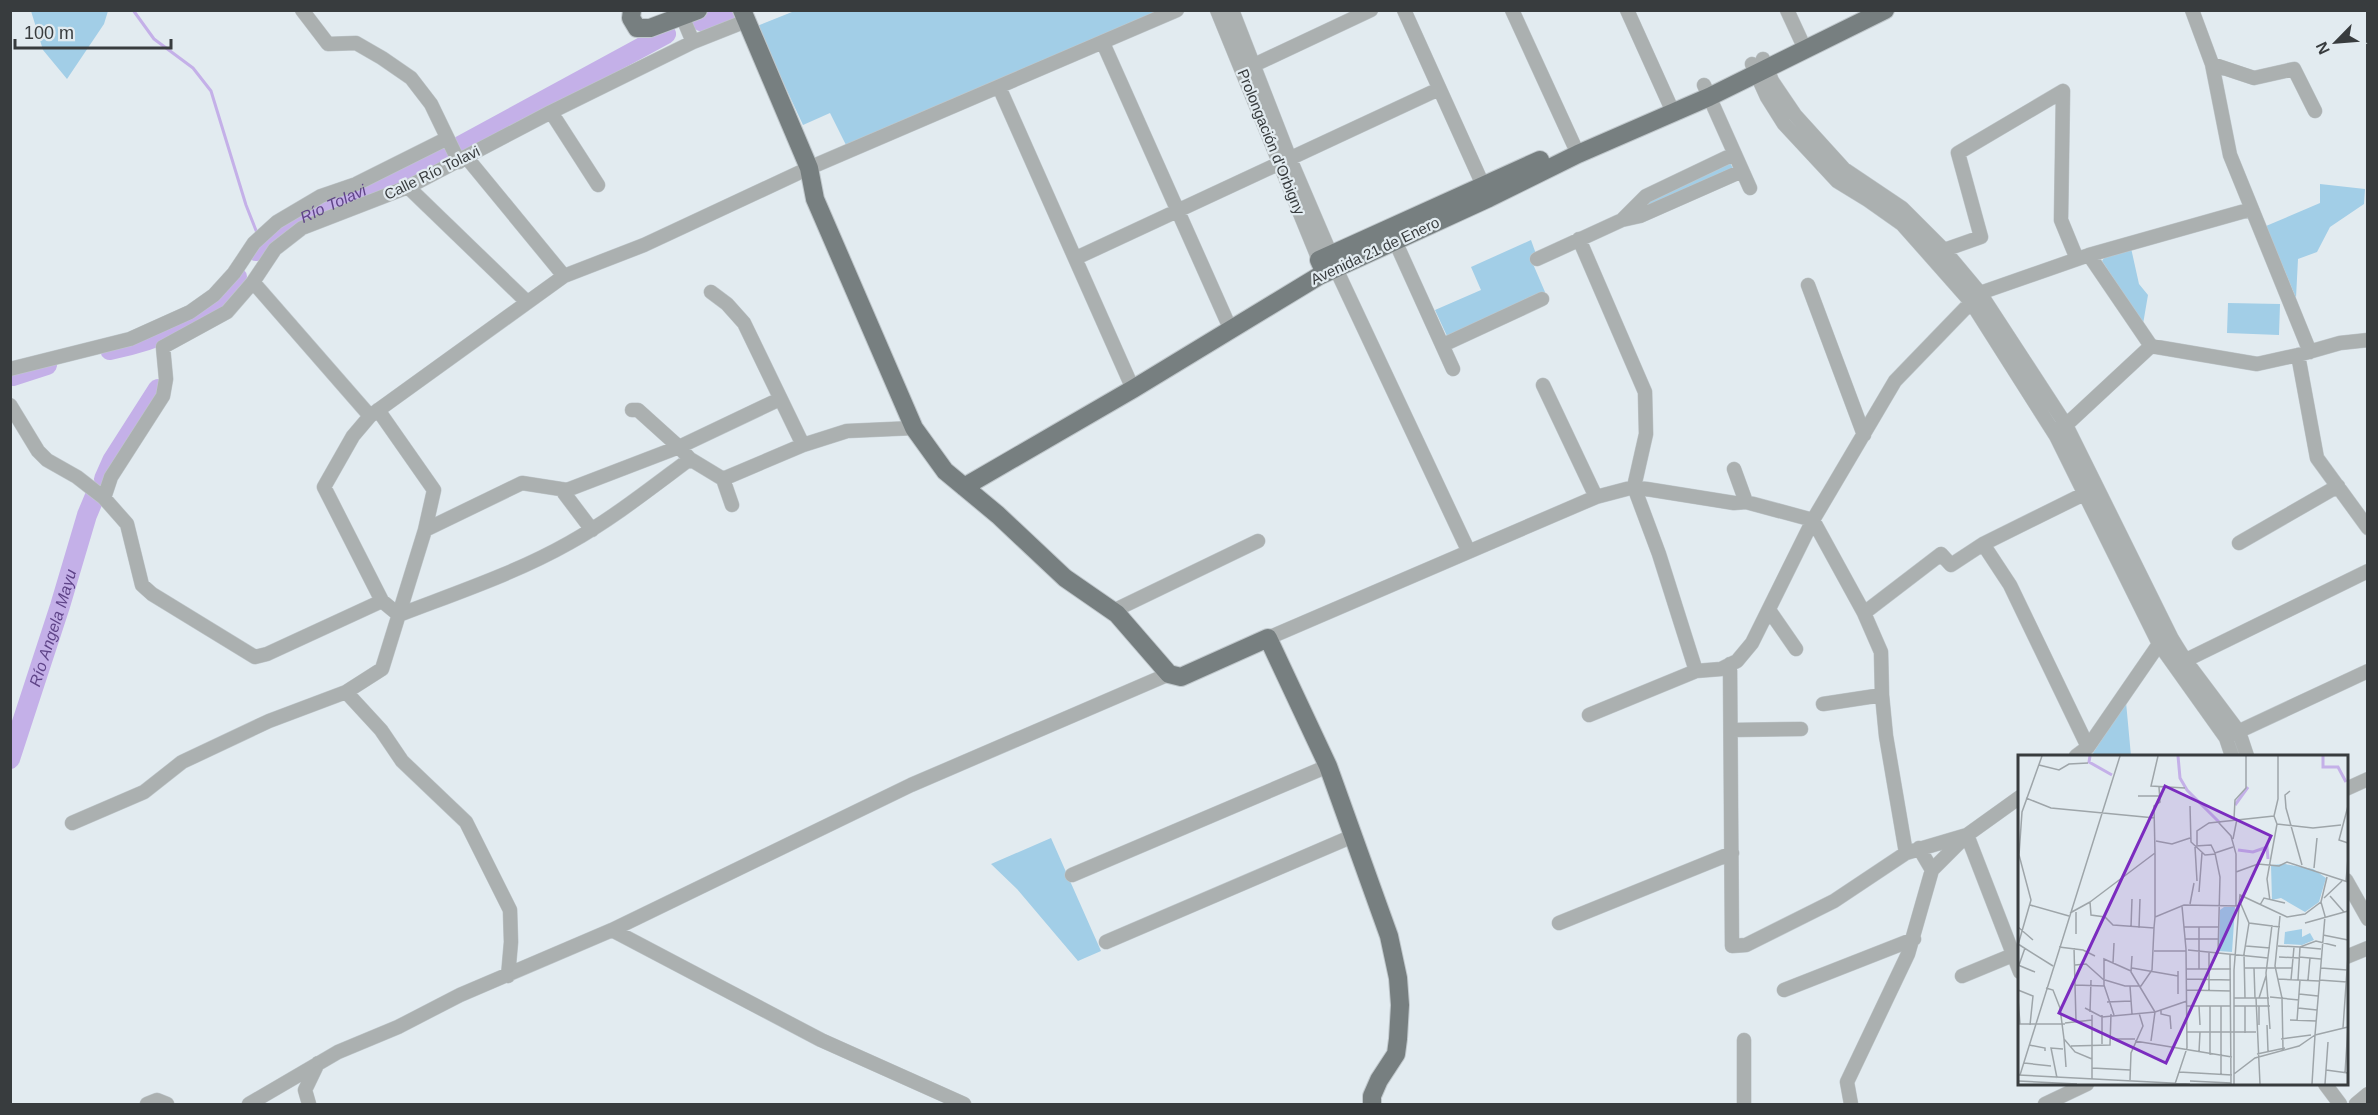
<svg xmlns="http://www.w3.org/2000/svg" width="2378" height="1115" viewBox="0 0 2378 1115" font-family="Helvetica,sans-serif">
<rect width="100%" height="100%" fill="#e2ebf0"/>
<path fill="#a2cee7" d="M797,10L1161,11L846,145L830,113L803,125L757,26Z
M31,11V10L108,11L104,24L67,79L43,50Z
M1729,161L1734,170L1645,210L1649,199Z
M2320,184L2365,189L2364,204L2330,227L2317,252L2298,259L2296,298L2266,226L2320,203Z
M1531,240L1536,254L1530,257L1545,292L1447,336L1435,310L1481,290L1471,267Z
M2131,248L2139,284L2148,295L2143,324L2102,261L2106,255Z
M2228,303L2280,304L2279,335L2227,333Z
M2126,702L2131,756H2094L2093,753Z
M1051,838L1101,951L1078,961L1017,889L991,864Z"/>
<g fill="none" stroke-linecap="round" stroke-linejoin="round">
<path stroke="#c4b0e8" stroke-width="3" d="M133,10L154,39L193,68L211,91L246,205L257,233"/>
<g stroke="#c4b0e8" stroke-width="20">
<path d="M701,21L729,10"/>
<path id="s1" d="M256,251L261,243L289,223L460,146L666,34"/>
<path d="M110,350C148,342 192,328 220,299C226,293 231,284 237,277"/>
<path d="M13,376L47,365"/>
<path d="M104,479L112,461L158,389"/>
<path id="s2" d="M10,759L60,606L87,515L95,496"/>
</g>
<g stroke="#c0c8cc" stroke-width="15">
<path id="minor" d="M302,10L328,44L356,43L382,58L411,78L431,104L459,162
M1217,10L1319,260
M1232,10L1290,159L1331,255
M1404,10L1487,194
M1512,10L1578,154
M1627,10L1673,112
M1787,10L1805,49
M2192,10L2212,64L2230,155L2310,352
M682,16L693,42
M1103,43L1230,328
M1763,59L1772,81L1795,115L1844,169L1902,208L1944,250L1980,293L2066,425L2172,639L2185,660L2239,732L2247,756
M1752,64L1767,97L1784,124L1837,181L1868,200L1902,224L1971,302L2056,436L2159,644L2226,738L2232,756
M2212,64L2254,78L2294,69L2315,111
M1254,65L1371,10
M1704,85L1750,188
M999,87L1133,389
M2063,91L2061,220L2077,259
M551,112L598,185
M467,158L564,276
M408,187L526,301
M1622,220L1646,196L1734,154
M1579,239L1645,392L1646,434L1634,487L1659,554L1696,671
M1395,241L1453,369
M1938,255L1944,250L1981,237L1958,153L2063,91
M2089,255L2151,346
M1076,258L1439,89
M1537,259L1622,220L1640,216L1742,171
M1336,269L1468,550
M253,282L370,416
M1808,285L1864,435
M711,292L727,304L744,323L803,445
M1443,345L1542,299
M2298,355L2317,458L2368,528
M10,369L130,339L190,312L214,295L234,273L254,243L277,222L321,196L356,184L446,139
M1543,385L1596,497
M10,405L38,451L47,460L77,477L104,498L127,524L142,585L152,594L255,657L267,654L382,601
M632,410H638L679,447L690,459L723,479L732,505
M2060,427L2066,425L2151,346L2257,364L2298,355L2340,343L2368,340
M1734,469L1746,502
M723,479L803,445L847,431L914,428
M561,489L592,530
M104,498L111,477L163,396L166,379L163,347L227,312L253,282L275,249L302,228L408,187L551,112L693,42L746,21
M425,530L522,483L567,490L679,447L780,399
M2239,543L2338,486
M1983,544L2010,585L2088,747
M1769,610L1796,649
M1113,611L1258,541
M1864,613L1941,554L1951,565L1983,544L2092,490
M399,615L382,601L324,487L353,436L370,416L564,276L644,245L809,168L1177,10
M399,615C456,593 516,573 569,543C612,519 651,488 690,459
M1268,638L1596,497L1634,487L1734,503L1746,502L1813,520L1864,613L1881,652L1882,695L1886,736L1906,853
M1730,664L1732,946L1746,945L1834,901L1906,853L1967,835L2020,972
M2178,664L2368,571
M346,692L381,730L402,761L466,822L510,910L511,942L508,976
M1823,704L1882,695
M1589,715L1696,671L1721,669L1737,661L1752,643L1813,520L1895,381L1980,293L2089,255L2252,209
M1732,730L1801,729
M2231,735L2368,671
M2076,756L2088,747L2159,644L2166,641
M2346,789L2368,779
M72,823L144,792L182,762L269,721L346,692L382,669L425,530L434,490L378,410
M1932,870L1967,835L2020,797
M1072,875L1328,766
M2346,880L2368,919
M1559,923L1732,853
M612,930L911,785L1169,674
M1106,942L1353,836
M2346,957L2368,948
M1962,976L2020,952
M1784,990L1914,939
M2325,1084L2340,1104
M147,1104L157,1100L167,1104
M249,1104L338,1052L398,1027L460,995L612,930L821,1040L964,1104
M309,1104L305,1090L318,1063
M1744,1104V1040
M1851,1104L1847,1082L1908,954L1932,870L1919,848
M2045,1104L2087,1084
M2356,1104L2368,1094"/>
</g>
<g stroke="#c0c8cc" stroke-width="20">
<path id="major" d="M632,10L631,18L637,28H650L698,10
M742,10L809,168L815,199L914,428L945,471L998,515L1065,578L1117,614L1169,674L1181,677L1268,638L1328,766L1389,936L1398,978L1400,1005L1398,1039L1396,1054L1379,1080L1372,1096V1104
M1325,273L1319,260L1540,160
M964,487L1133,389L1319,276L1489,198L1578,154L1709,97L1885,10"/>
</g>
<use href="#minor" stroke="#abb0b0" stroke-width="14"/>
<use href="#major" stroke="#777f80" stroke-width="18"/>
</g>
<g text-anchor="middle" stroke-width="4.5" stroke-linejoin="round" paint-order="stroke">
<g font-size="15" fill="#383c3e" stroke="#e2ebf0">
<text transform="translate(1271 142) rotate(68)" y="5">Prolongación d'Orbigny</text>
<text transform="translate(432 173) rotate(-26)" y="5">Calle Río Tolavi</text>
<text transform="translate(1375 251) rotate(-25)" y="5">Avenida 21 de Enero</text>
</g>
<g font-size="16" font-style="italic" fill="#5f4488" stroke="#e2ebf0">
<text dy="6" stroke="none"><textPath href="#s1" startOffset="92">Río Tolavi</textPath></text>
<text dy="6" stroke="none"><textPath href="#s2" startOffset="138">Río Angela Mayu</textPath></text>
</g>
</g>
<g transform="translate(2018 755)">
<rect width="330" height="330" fill="#e2ebf0"/>
<path d="M267,109L295,114L308,123L301,147L287,157L263,143L254,145L253,110ZM206,152H217L214,197L201,196L202,155ZM284,174V182L292,178L296,185L284,190L266,189L267,177Z" fill="#a2cee7"/>
<path fill="none" stroke="#c4b0e8" stroke-width="3" d="M72,1L71,7L94,20M160,1L162,23L169,35L202,68M305,1V12H320L328,27M217,50L230,32M220,95L235,97L249,92L250,104"/>
<path fill="none" stroke="#9ea5a9" stroke-width="1.5" d="M140,1L133,31L167,33M21,10L41,15L51,9L70,8M272,36L267,40L268,53L284,110M120,41H141M8,43L33,53L137,63M172,51L173,87L187,100L198,99M330,51L321,85L330,88M216,64L217,45L228,33V1M201,68L213,81L218,99V151M259,69L295,73L323,70M215,84L219,64M138,86L154,89L172,83M179,90V76L191,68L256,61M177,91L193,90L197,98L202,122L200,198M177,92L179,126M197,98L215,92M296,113L299,83M218,117L240,109L261,111L269,107L330,127M328,127L330,103M181,137L184,98M312,141L326,157M306,143L324,126M252,146L249,124L259,69L256,61L260,44V1M72,147L137,98L136,51L142,47L141,32M72,147L73,160L87,162L95,170L136,173L137,162L166,150L221,151L222,140L269,162L287,159L303,147L307,161L297,280L330,272M222,147L231,168L262,172M303,147L309,122M172,149L176,128M12,150L51,161M242,150L246,143L267,148M58,157V179M52,158L72,147M262,161L257,211L264,243L265,295M137,162V98M287,168L330,156M0,172L15,185M113,172L114,144M166,172H201M121,173L122,144M305,180L330,185M167,184H200M0,189L35,211M0,190L13,145L1,100L4,57L24,1M228,191L252,193M260,191L282,192L298,186L318,191M41,192L65,195L77,201M56,193L58,266M170,195L250,203M136,196H168M212,199L213,329M114,201L113,217L137,257L133,286M261,202L281,203M281,202L303,204M95,208L96,188M0,210L17,217M1,210L7,193M57,210L68,209L87,226M114,213L160,221M226,213H274M236,213L237,243M303,213L329,215M168,214H213M181,214V172M169,224L213,225M260,224L301,226M87,225L107,231H123L134,215L136,173M273,225L276,192M280,225L282,192L303,194M290,225L292,203M301,225L329,227M57,230L86,231V204L113,216M86,230L96,260M112,231L114,259M28,233L35,235L42,253L46,284L57,297L74,304M0,235L15,241L12,270M168,235L213,236M191,236V198M160,239V216M281,239L300,241M252,242L281,245M216,243H251M227,243L226,199L231,168M238,243L242,329M241,243L248,221M0,244L2,269M89,247L113,246M169,251H213M181,251L182,270M192,251V300M216,251H252M227,251V278M241,251V270M67,253L84,262L137,257L169,246M280,253L299,255M143,255V259L152,261L153,274M72,257L73,225M84,260V289M272,265L298,266M279,266L282,225M47,268L74,265M0,269H47M249,270L250,296M325,273L330,201M252,274L248,218L254,170M169,277H238M46,284L48,312M94,284H117M263,284L293,280M117,286L214,302M11,290L27,293V296M53,291L92,290L93,259M181,297L182,277M239,299L267,293M6,308L33,311M74,313L112,315M308,315L330,318M161,317L214,320M327,318L330,272M203,319V251M216,319L237,303L281,291L297,280M0,320L172,329M2,320L102,1M39,323L33,293L45,294M74,324V260M112,325L113,298L125,271L121,258M0,326L59,329M172,326L213,328M157,329L169,293L168,194L164,151M216,329V215L221,151M294,329L297,280M307,329L310,287"/>
<path fill="#7b2cbf" fill-opacity="0.15" stroke="#7b2cbf" stroke-width="3" d="M147,31L253,81L148,308L41,258Z"/>
<rect width="330" height="330" fill="none" stroke="#383c3e" stroke-width="3"/>
</g>
<rect width="2378" height="1115" fill="none" stroke="#383c3e" stroke-width="24"/>
<g transform="translate(2336 42) rotate(245)" stroke="#e2ebf0" stroke-width="4.5" paint-order="stroke">
<path d="M0-4.5L10 22L0 15L-10 22Z" fill="#383c3e"/>
<text y="-9" font-size="16" font-weight="bold" text-anchor="middle" fill="#383c3e">N</text>
</g>
<path d="M15 39v9h156v-9" fill="none" stroke="#383c3e" stroke-width="3"/>
<text x="24" y="39" font-size="18" fill="#383c3e" stroke="#e2ebf0" stroke-width="4.5" paint-order="stroke">100 m</text>
</svg>
